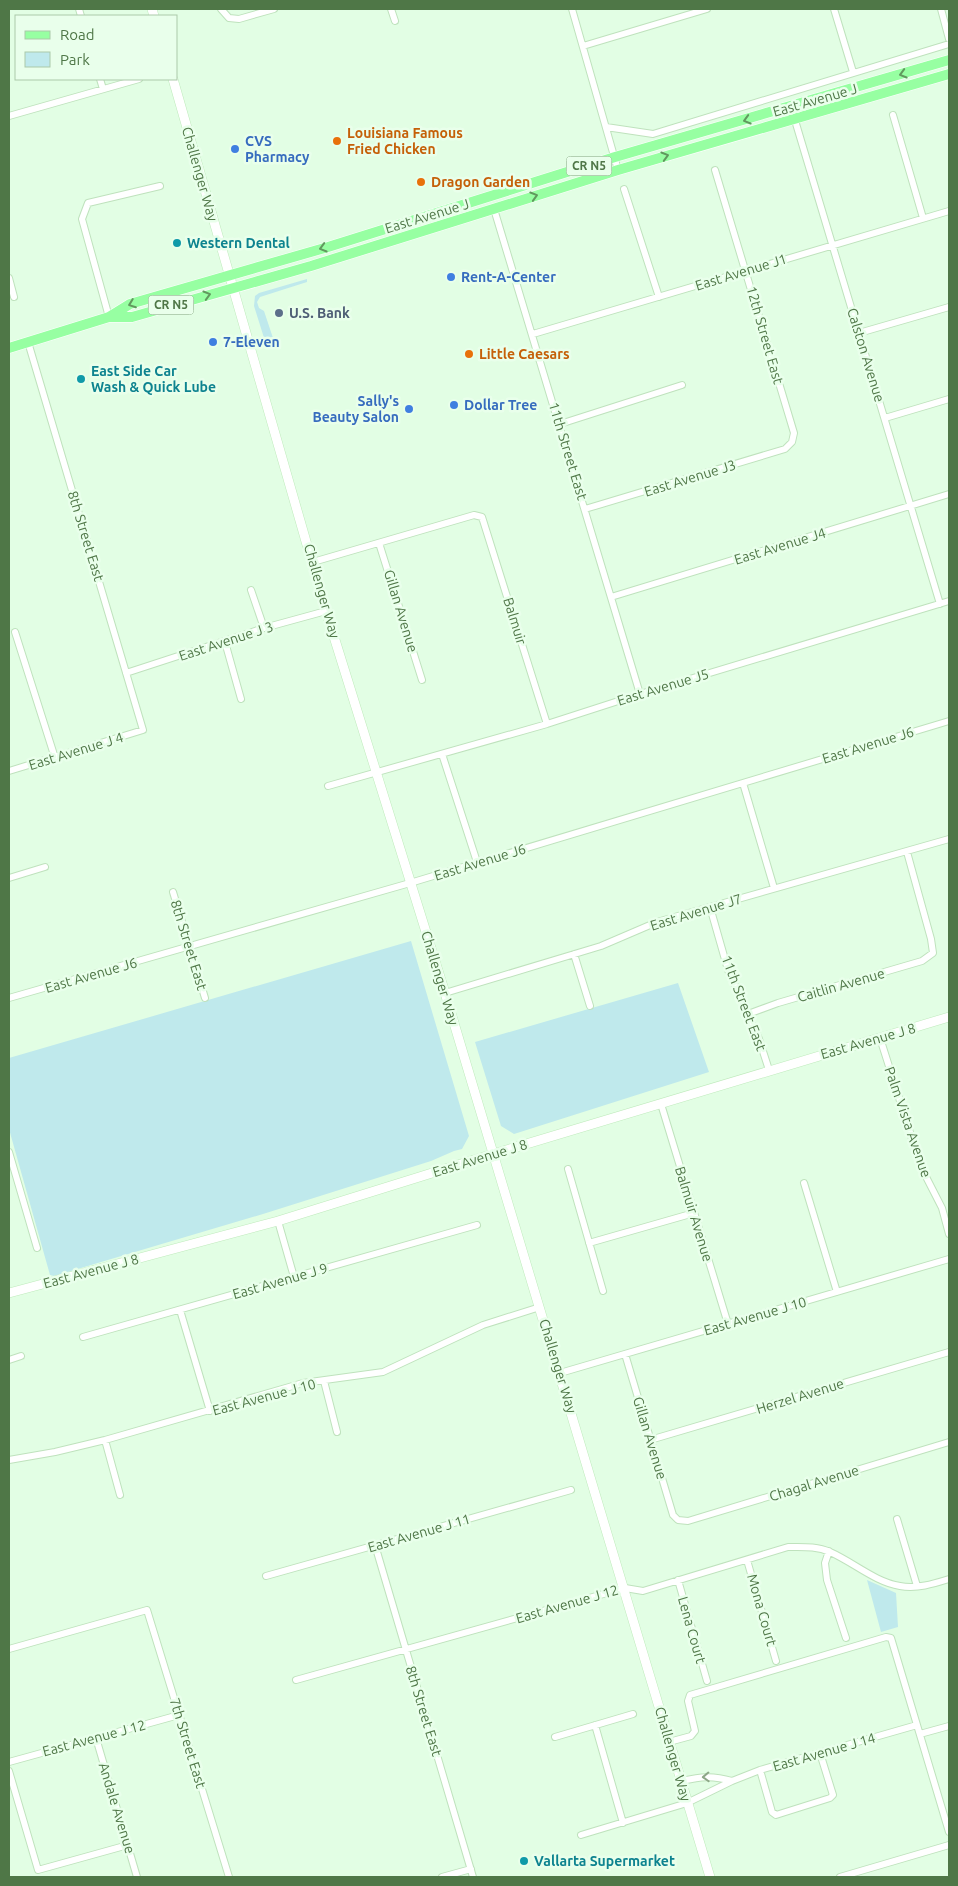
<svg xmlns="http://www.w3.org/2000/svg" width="958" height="1886" viewBox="0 0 958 1886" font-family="Ubuntu,sans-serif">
<rect width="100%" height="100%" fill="#e2fee4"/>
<path fill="#bfe9ec" d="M307,279V282L260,297L257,302L259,308L264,311L273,338L265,341L254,306L255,296L259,293Z
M411,941L469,1136L462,1149L454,1151L431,1161L263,1214L54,1276L50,1275L9,1129V1058Z
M678,983L709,1072L514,1134L501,1126L475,1042Z
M867,1580L896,1593L898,1627L881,1632Z"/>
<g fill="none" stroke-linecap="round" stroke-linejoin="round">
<g stroke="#bfe2bd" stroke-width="8">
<path id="street" d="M79,9L81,16
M221,9L229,18L239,19L274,9
M391,9L395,21
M572,9L618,170
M834,9L853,72
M941,9L949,39
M583,46L707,9
M100,79L103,89
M791,107L940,604
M893,115L923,218
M9,116L139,79
M606,127L653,134L949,44
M624,189L659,297
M494,209L640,694
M9,278L14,297
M109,317L82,219L88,203L160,186
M859,333L949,307
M533,334L949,211
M885,418L949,399
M560,424L682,385
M585,509L785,449L792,442L794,433L715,170
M379,543L422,680
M313,562L474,515L482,517L547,724
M251,590L264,628
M611,597L949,494
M15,632L55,758
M225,642L241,699
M126,673L264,628L326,611
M442,754L477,862
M9,771L143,730L28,342
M743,783L774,888
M328,786L547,724L640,694L949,601
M9,878L45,867
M173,892L205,998
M710,907L728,970L759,1039L769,1070
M574,954L590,1006
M445,993L601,946L657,922L949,839
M9,998L410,883L949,721
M748,1014L778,1003L922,961L933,953L931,939L907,852
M880,1038L921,1167L942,1208L949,1234
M661,1104L728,1324
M9,1152L37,1248
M568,1169L603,1291
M804,1183L837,1292
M278,1221L294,1277
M589,1243L694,1213
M180,1310L210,1411
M83,1337L477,1225
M625,1354L673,1515L678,1520L688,1521L949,1442
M9,1360L21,1356
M560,1373L949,1259
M324,1381L337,1432
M105,1440L120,1495
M650,1440L949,1352
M9,1460L55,1452L105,1440L303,1383L383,1372L483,1325L540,1307
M897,1519L917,1586
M375,1545L473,1877
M829,1551L825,1563L827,1580L846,1638
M747,1560L776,1661
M266,1576L571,1490
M678,1580L707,1681
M9,1649L147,1610L229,1877
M296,1680L625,1588L643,1591L788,1547C803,1547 817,1546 830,1552C853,1562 875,1582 900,1586C917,1589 933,1584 949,1579
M595,1725L623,1823
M920,1734L949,1726
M555,1737L633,1714
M96,1738L137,1877
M669,1742L691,1736L695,1731L688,1701L690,1695L886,1637L891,1638L949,1832
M9,1762L179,1715
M760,1770L772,1812L776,1815L830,1798L833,1795L820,1753
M9,1771L38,1870L128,1845
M681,1781C701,1777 711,1775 732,1781
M581,1835L687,1803L732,1781L760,1770L917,1725
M442,1877L471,1869
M840,1877L949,1845"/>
</g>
<g stroke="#bfeabc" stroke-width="10">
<path id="secondary" d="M152,9L154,16
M173,79L326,611L445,993L710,1877
M9,1293L278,1221L493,1154L949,1017"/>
</g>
<g stroke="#fff" stroke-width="11">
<path id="primary" d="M109,317H132L311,266L618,170L949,74
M9,348L109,317L130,304L328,247L615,157L949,60"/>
</g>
<use href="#street" stroke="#fff" stroke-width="6"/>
<use href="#secondary" stroke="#fff" stroke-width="9"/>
<use href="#primary" stroke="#97ffa2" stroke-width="10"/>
</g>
<defs><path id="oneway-chevron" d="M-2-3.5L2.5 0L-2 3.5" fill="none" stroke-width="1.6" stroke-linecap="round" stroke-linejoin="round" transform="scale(1.25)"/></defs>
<g stroke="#61995e">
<use href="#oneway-chevron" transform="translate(903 74) rotate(164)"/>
<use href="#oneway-chevron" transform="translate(747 120) rotate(164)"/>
<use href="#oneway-chevron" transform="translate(665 156) rotate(-16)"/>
<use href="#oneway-chevron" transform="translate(534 196) rotate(-17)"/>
<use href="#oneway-chevron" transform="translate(323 248) rotate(164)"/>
<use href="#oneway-chevron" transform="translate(207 295) rotate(-16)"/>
<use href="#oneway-chevron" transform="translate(132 304) rotate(159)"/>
</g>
<use stroke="#8da787" href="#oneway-chevron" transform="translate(706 1777) rotate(178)"/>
<g fill="#e8710a" stroke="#e9ffeb" stroke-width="2">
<circle cx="337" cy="141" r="5"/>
<circle cx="421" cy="182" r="5"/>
<circle cx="469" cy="354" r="5"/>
</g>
<g fill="#3f7fe0" stroke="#e9ffeb" stroke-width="2">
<circle cx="235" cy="149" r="5"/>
<circle cx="451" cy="277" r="5"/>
<circle cx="213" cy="342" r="5"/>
<circle cx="454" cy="405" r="5"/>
<circle cx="409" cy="409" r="5"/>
</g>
<g fill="#0f9aa8" stroke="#e9ffeb" stroke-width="2">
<circle cx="177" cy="243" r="5"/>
<circle cx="81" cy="379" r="5"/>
<circle cx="524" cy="1861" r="5"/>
</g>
<circle fill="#5c6f8a" stroke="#e9ffeb" stroke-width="2" cx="279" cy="313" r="5"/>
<g text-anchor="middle" stroke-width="5" stroke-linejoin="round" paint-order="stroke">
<g fill="#e9ffeb" stroke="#7da078" stroke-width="1">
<rect x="566.5" y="156.5" width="45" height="19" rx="4"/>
<rect x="148.5" y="295.5" width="45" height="19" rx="4"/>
</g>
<g font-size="12" font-weight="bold" fill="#4f7747">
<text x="589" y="170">CR N5</text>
<text x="171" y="309">CR N5</text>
</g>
<g font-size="14" fill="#4f7747" stroke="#e9ffeb">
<text transform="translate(815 100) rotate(-16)" y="5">East Avenue J</text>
<text transform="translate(200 174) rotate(74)" y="5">Challenger Way</text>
<text transform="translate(427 216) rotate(-17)" y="5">East Avenue J</text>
<text transform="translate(741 272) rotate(-17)" y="5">East Avenue J1</text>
<text transform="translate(765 335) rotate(74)" y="5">12th Street East</text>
<text transform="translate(866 355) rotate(73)" y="5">Calston Avenue</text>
<text transform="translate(568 451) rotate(73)" y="5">11th Street East</text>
<text transform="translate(690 478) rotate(-17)" y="5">East Avenue J3</text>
<text transform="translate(86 536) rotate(73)" y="5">8th Street East</text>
<text transform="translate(780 546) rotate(-17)" y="5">East Avenue J4</text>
<text transform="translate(322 591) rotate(74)" y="5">Challenger Way</text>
<text transform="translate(401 611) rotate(73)" y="5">Gillan Avenue</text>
<text transform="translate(515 621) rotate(73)" y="5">Balmuir</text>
<text transform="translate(226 641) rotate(-18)" y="5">East Avenue J 3</text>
<text transform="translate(663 687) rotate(-17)" y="5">East Avenue J5</text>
<text transform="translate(868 745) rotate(-17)" y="5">East Avenue J6</text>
<text transform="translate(76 751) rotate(-17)" y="5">East Avenue J 4</text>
<text transform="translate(480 862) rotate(-17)" y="5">East Avenue J6</text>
<text transform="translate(696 912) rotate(-17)" y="5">East Avenue J7</text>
<text transform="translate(189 945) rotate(73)" y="5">8th Street East</text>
<text transform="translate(91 975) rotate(-16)" y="5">East Avenue J6</text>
<text transform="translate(440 978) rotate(73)" y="5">Challenger Way</text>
<text transform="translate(841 985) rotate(-16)" y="5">Caitlin Avenue</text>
<text transform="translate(744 1003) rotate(69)" y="5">11th Street East</text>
<text transform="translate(868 1041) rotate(-16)" y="5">East Avenue J 8</text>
<text transform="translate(908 1122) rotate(71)" y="5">Palm Vista Avenue</text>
<text transform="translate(480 1158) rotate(-17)" y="5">East Avenue J 8</text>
<text transform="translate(694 1214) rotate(73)" y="5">Balmuir Avenue</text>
<text transform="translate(91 1271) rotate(-15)" y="5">East Avenue J 8</text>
<text transform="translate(280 1281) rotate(-16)" y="5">East Avenue J 9</text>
<text transform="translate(755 1316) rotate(-16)" y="5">East Avenue J 10</text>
<text transform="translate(558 1366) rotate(73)" y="5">Challenger Way</text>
<text transform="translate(800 1396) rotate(-17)" y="5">Herzel Avenue</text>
<text transform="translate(264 1397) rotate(-15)" y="5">East Avenue J 10</text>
<text transform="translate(650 1438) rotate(73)" y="5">Gillan Avenue</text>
<text transform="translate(814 1483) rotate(-17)" y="5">Chagal Avenue</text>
<text transform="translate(419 1533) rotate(-16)" y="5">East Avenue J 11</text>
<text transform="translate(567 1604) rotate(-16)" y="5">East Avenue J 12</text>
<text transform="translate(762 1610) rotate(74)" y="5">Mona Court</text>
<text transform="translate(692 1630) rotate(74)" y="5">Lena Court</text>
<text transform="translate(424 1711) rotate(73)" y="5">8th Street East</text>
<text transform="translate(94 1738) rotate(-15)" y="5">East Avenue J 12</text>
<text transform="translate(188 1743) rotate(73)" y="5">7th Street East</text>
<text transform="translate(824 1752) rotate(-16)" y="5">East Avenue J 14</text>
<text transform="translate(673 1754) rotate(74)" y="5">Challenger Way</text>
<text transform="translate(117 1808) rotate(73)" y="5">Andale Avenue</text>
</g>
<g font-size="14" font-weight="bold" fill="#c56008" stroke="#e9ffeb" text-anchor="start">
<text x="347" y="138">Louisiana Famous<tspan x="347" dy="16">Fried Chicken</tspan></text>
<text x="431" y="187">Dragon Garden</text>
<text x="479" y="359">Little Caesars</text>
</g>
<g font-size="14" font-weight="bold" fill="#366cbe" stroke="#e9ffeb" text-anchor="start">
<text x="245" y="146">CVS<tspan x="245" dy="16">Pharmacy</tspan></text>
<text x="461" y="282">Rent-A-Center</text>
<text x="223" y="347">7-Eleven</text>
<text x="399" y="406" text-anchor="end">Sally's<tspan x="399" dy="16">Beauty Salon</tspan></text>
<text x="464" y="410">Dollar Tree</text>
</g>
<g font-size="14" font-weight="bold" fill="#0d838f" stroke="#e9ffeb" text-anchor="start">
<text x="187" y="248">Western Dental</text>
<text x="91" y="376">East Side Car<tspan x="91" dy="16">Wash &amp; Quick Lube</tspan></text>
<text x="534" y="1866">Vallarta Supermarket</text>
</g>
<g font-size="14" font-weight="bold" fill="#4e5e75" stroke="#e9ffeb" text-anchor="start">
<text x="289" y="318">U.S. Bank</text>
</g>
</g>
<rect width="958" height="1886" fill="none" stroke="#4f7747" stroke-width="20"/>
<rect x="15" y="15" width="162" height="65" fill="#e9ffeb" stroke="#abc9a9"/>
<rect x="25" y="31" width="25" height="8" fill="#97ffa2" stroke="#abc9a9"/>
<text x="60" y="40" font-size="15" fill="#4f7747">Road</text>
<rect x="25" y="52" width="25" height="15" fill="#bfe9ec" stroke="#abc9a9"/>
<text x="60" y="65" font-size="15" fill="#4f7747">Park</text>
</svg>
